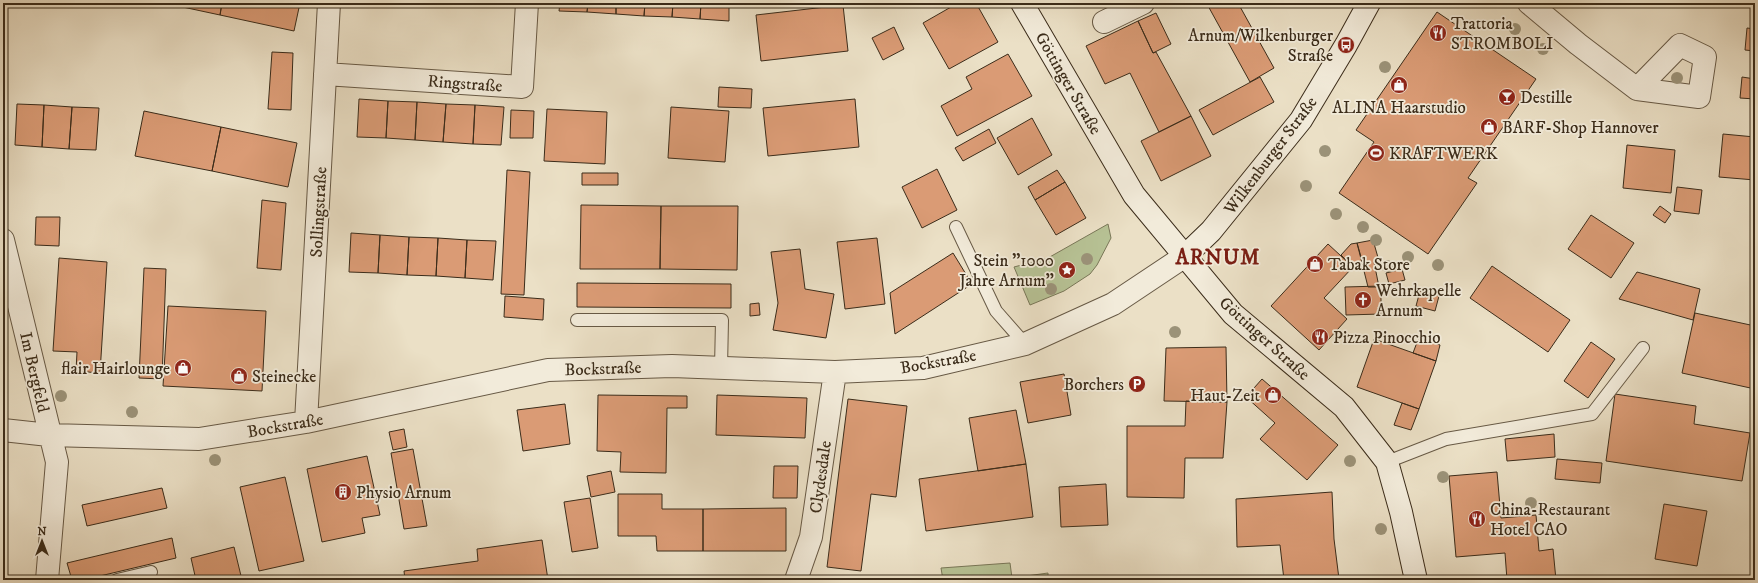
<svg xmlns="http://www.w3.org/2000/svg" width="1758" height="583" viewBox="0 0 1758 583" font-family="'IM FELL DW Pica',serif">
<rect width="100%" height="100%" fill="#ebe0c6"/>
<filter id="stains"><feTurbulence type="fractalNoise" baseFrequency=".005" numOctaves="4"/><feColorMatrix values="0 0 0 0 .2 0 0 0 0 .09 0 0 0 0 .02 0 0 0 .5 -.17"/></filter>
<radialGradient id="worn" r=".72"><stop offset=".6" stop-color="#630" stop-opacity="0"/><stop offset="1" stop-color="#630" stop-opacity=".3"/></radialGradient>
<path fill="#b7c295" stroke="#797758" d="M1108,224L1111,238L1097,265L1090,274L1064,291L1030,305L1014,267L1048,258Z
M1010,563L1012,578L1048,573V580H943L941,568Z"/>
<path fill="#da9b75" stroke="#3b2c1a" d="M164,3H222L220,15Z
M222,3H300L294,31L220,15Z
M560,3H588L587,12L559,11Z
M588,3H616V14L587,12Z
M616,3H645L644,16L616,14Z
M645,3H673L672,17L644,16Z
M673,3H701L700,19L672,17Z
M701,3H729V21L700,19Z
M958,3H976L998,42L949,69L923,23Z
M1209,3H1238L1274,68L1250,82L1207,4Z
M843,5L848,51L761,61L756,15Z
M1437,12L1536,79L1468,178L1477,183L1428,254L1339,193L1374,142L1356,130Z
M1156,13L1171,44L1153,53L1138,21Z
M1138,21L1153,53L1156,52L1191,116L1159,132L1130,73L1105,84L1086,46Z
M894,27L904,49L883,60L872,38Z
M1747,28L1755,29V51L1745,50Z
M272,52L293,53L291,110L268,109Z
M1008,54L1032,96L957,136L941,106L972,89L966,77Z
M1260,77L1274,102L1213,135L1199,110Z
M1742,77L1755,79V99L1740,98Z
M719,87L752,89L751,108L718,107Z
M359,99L388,101L386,138L357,137Z
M855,99L859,147L768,156L763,108Z
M388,101L417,102L415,140L386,138Z
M417,102L446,104L443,142L415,140Z
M17,104L44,105L42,147L15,145Z
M446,104L475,105L473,144L443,142Z
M44,105L72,107L69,149L42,147Z
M475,105L504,107L501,145L473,144Z
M72,107L99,108L96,150L69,149Z
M671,107L729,111L725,162L668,158Z
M547,109L607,112L605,164L544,161Z
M511,110L534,111L533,138H510Z
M144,111L221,127L212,171L135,156Z
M1191,116L1211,156L1161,181L1141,141Z
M1032,118L1052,155L1018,175L997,138Z
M221,127L297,143L288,187L212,171Z
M989,129L996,143L963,161L955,148Z
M1723,134L1755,137V180L1719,177Z
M1627,145L1675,150L1671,193L1623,188Z
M937,169L957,210L922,228L902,187Z
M507,170L530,172L524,295L501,294Z
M1057,170L1065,182L1035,200L1028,187Z
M582,173H618V185H582Z
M1065,182L1086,218L1056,235L1035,200Z
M1677,187L1702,190L1699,214L1674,211Z
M262,200L286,203L281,270L257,268Z
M581,205L661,206L660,269H580Z
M661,206H738L737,270L660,269Z
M1660,206L1671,214L1665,223L1653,215Z
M1591,215L1634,243L1611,278L1568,249Z
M36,217H60L59,246L35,245Z
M351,233L380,235L378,273L349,272Z
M380,235L409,237L407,275L378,273Z
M409,237L438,238L436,276L407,275Z
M438,238L467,240L465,278L436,276Z
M877,238L885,304L845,309L837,242Z
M467,240L496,241L493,280L465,278Z
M1373,240L1379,261L1374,262L1379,287H1368L1357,243Z
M1357,243L1364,267H1353L1341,255L1351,244Z
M1328,244L1353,267L1324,298L1347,319L1319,350L1271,306Z
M800,249L805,289L834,294L826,338L773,330L778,303L771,252Z
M953,253L972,284L895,334L890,293Z
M59,258L107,262L100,373L76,371L77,352L53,351Z
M1492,266L1570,320L1548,352L1470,298Z
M144,268L166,269L162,379L139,378Z
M1402,269L1405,280L1389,284L1386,273Z
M1637,272L1700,289L1693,320L1619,299Z
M577,283L731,284V308L577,307Z
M1381,286V314L1346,315L1345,287Z
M1420,291L1439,296L1435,311L1416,306Z
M505,296L544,299L543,320L504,317Z
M759,303L760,315L750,316V304Z
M168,306L266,311L262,391L163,386Z
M1695,313L1755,326V389L1682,373Z
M1419,337L1440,345L1436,361L1413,353Z
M1374,339L1436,361L1419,409L1357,387Z
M1591,342L1615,359L1588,398L1564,381Z
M1226,347L1227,402L1164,401L1166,348Z
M1064,374L1071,415L1028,423L1020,382Z
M1262,379L1338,445L1307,480L1260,439L1275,423L1246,397Z
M1615,394L1696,406L1694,424L1750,433L1742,481L1606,461Z
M598,395L687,396V408H667L666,473L620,472L621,452L597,451Z
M717,395L807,398L805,438L716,435Z
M848,399L907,406L896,497L871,494L861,571L827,567Z
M1186,401L1227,402L1223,458H1185L1184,498L1127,497V426H1185Z
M1402,403L1419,409L1411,430L1394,425Z
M565,404L570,444L523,451L517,410Z
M1016,410L1026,464L978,471L969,418Z
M404,429L407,447L393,450L389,432Z
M1554,434L1555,457L1507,461L1505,439Z
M413,449L427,526L404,529L391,453Z
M367,456L380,515L362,518L365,533L322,542L307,469Z
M1557,459L1602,463L1600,483L1555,479Z
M1026,464L1033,517L926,531L919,479Z
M774,466H798L797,498H773Z
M611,471L615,492L591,497L587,476Z
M1497,472L1501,518L1536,515L1539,551L1553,549L1556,580H1507L1505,553L1456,557L1449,476Z
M285,477L304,561L259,571L240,487Z
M1106,484L1108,525L1061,527L1059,487Z
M162,488L167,508L87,526L82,505Z
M1332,492L1334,539L1339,579L1284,580L1280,545L1237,547L1236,499Z
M618,494H662V509H703V551H657L656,536H618Z
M590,498L598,548L572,552L564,502Z
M1664,504L1707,511L1697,566L1655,559Z
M786,508V551H703V509Z
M172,538L176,558L83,580H72L67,563Z
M542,540L548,580H405L404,571L478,561L477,549Z
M234,547L242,580H196L191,558Z"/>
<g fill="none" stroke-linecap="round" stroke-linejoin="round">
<g stroke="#675945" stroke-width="14">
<path id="lane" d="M956,227L996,311L1025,344
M577,320H722L721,368
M1387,462L1446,439L1592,414L1643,348
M117,580L151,572"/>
</g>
<g stroke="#675945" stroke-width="24">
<path id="street" d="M1529,3L1578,44L1637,89L1699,97L1705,57L1680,45L1637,89
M1104,22L1143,3
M325,74L522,87L527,3
M3,240L57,462L47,580
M306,422L329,3
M3,430L49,435L199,439L306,422L548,370L672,366L835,372L923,368L1025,344L1113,304L1185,256
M796,580L811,537L835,372"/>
</g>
<g stroke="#3b2c1a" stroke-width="24">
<path id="secondary" d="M1022,3L1134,195L1233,314L1344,407L1387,462L1401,512L1416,580
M1185,256L1211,231L1301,120L1346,45L1369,3"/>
</g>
<use href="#lane" stroke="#f2ebda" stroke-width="12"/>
<use href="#street" stroke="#f2ebda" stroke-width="22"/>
<use href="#secondary" stroke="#f2ebda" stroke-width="22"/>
</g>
<g fill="#9b9278">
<circle cx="1515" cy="29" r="6"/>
<circle cx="1543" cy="49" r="6"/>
<circle cx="1385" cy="67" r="6"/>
<circle cx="1677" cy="78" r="6"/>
<circle cx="1325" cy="151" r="6"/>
<circle cx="1306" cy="186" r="6"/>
<circle cx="1336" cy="214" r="6"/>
<circle cx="1363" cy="227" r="6"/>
<circle cx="1376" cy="240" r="6"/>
<circle cx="1408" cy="257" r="6"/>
<circle cx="1087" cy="259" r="6"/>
<circle cx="1438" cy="265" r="6"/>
<circle cx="1387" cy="266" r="6"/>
<circle cx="1051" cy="289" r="6"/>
<circle cx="1175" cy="332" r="6"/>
<circle cx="61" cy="396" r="6"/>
<circle cx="132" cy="412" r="6"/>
<circle cx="215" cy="460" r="6"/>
<circle cx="1350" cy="461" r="6"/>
<circle cx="1443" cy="477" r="6"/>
<circle cx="1531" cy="503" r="6"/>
<circle cx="1381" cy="529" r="6"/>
</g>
<defs>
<g id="restaurant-disc" transform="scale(0.9)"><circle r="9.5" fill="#8f2418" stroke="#f2ebda"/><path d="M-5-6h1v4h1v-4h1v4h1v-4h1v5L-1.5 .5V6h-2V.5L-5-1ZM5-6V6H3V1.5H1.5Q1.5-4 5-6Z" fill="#fff"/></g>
<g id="bus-disc" transform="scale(0.9)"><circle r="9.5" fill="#8f2418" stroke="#f2ebda"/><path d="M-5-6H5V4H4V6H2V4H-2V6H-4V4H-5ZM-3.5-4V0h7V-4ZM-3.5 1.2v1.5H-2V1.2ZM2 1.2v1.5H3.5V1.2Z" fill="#fff"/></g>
<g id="shop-disc" transform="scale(0.9)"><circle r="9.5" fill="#8f2418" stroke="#f2ebda"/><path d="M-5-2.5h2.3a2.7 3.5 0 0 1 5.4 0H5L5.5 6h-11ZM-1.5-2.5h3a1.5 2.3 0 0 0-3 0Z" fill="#fff"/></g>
<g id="bar-disc" transform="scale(0.9)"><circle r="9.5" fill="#8f2418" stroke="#f2ebda"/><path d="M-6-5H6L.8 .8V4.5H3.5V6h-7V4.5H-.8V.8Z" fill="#fff"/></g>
<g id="stadium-disc" transform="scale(0.9)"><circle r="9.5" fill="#8f2418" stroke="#f2ebda"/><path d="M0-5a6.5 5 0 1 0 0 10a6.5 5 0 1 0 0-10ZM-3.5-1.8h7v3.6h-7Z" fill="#fff"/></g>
<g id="sight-disc" transform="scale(0.9)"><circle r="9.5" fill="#8f2418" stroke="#f2ebda"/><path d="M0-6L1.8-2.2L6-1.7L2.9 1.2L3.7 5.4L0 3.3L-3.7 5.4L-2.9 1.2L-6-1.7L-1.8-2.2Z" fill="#fff"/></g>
<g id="church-disc" transform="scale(0.9)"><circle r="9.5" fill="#8f2418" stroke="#f2ebda"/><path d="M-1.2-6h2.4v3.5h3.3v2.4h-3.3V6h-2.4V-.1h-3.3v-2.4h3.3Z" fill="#fff"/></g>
<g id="parking-disc" transform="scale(0.9)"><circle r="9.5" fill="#8f2418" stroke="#f2ebda"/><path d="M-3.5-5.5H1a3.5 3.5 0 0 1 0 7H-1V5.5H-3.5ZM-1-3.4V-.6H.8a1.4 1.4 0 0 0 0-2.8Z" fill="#fff"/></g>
<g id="building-disc" transform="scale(0.9)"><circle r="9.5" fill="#8f2418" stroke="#f2ebda"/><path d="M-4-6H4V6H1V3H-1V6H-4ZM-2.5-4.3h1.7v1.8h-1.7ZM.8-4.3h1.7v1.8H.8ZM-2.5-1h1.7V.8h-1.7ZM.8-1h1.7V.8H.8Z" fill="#fff"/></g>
</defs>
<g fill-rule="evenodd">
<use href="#restaurant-disc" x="1438" y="33"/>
<use href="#bus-disc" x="1346" y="45"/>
<use href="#shop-disc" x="1399" y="85"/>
<use href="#bar-disc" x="1507" y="97"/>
<use href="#shop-disc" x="1489" y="127"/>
<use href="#stadium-disc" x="1376" y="153"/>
<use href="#shop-disc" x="1315" y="264"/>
<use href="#sight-disc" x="1067" y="270"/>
<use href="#church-disc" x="1363" y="300"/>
<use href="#restaurant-disc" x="1320" y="337"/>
<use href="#shop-disc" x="183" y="368"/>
<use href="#shop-disc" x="239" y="376"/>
<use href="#parking-disc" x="1137" y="384"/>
<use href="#shop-disc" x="1273" y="395"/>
<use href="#building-disc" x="343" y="492"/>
<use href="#restaurant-disc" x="1477" y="519"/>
</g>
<g text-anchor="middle" stroke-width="3.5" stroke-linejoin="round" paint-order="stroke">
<g font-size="17" fill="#3b2c1a" stroke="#f2ebda" text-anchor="start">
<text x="1451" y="29">Trattoria<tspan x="1451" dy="20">STROMBOLI</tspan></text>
<text x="1333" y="41" text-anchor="end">Arnum/Wilkenburger<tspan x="1333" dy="20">Straße</tspan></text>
<text x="1520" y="103">Destille</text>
<text x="1399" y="113" text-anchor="middle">ALINA Haarstudio</text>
<text x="1502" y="133">BARF-Shop Hannover</text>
<text x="1389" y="159">KRAFTWERK</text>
<text x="1054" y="266" text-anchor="end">Stein "1000<tspan x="1054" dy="20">Jahre Arnum"</tspan></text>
<text x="1328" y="270">Tabak Store</text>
<text x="1376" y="296">Wehrkapelle<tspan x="1376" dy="20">Arnum</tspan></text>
<text x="1333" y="343">Pizza Pinocchio</text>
<text x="170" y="374" text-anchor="end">flair Hairlounge</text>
<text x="252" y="382">Steinecke</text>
<text x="1124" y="390" text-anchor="end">Borchers</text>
<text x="1260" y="401" text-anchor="end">Haut-Zeit</text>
<text x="356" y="498">Physio Arnum</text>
<text x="1490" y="515">China-Restaurant<tspan x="1490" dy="20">Hotel CAO</tspan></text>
</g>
<g font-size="17" fill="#3b2c1a" stroke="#f2ebda">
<text transform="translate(465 83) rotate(4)" y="6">Ringstraße</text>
<text transform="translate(1069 83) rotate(60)" y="6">Göttinger Straße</text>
<text transform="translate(1270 155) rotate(-53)" y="6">Wilkenburger Straße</text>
<text transform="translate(318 212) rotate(-87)" y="6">Sollingstraße</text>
<text transform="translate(1265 338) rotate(42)" y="6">Göttinger Straße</text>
<text transform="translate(938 361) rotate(-10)" y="6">Bockstraße</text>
<text transform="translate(603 368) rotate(-2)" y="6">Bockstraße</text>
<text transform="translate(35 372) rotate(77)" y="6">Im Bergfeld</text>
<text transform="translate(285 425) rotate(-10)" y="6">Bockstraße</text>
<text transform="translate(820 477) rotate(-82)" y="6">Clydesdale</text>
</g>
<g font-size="21" font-weight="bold" letter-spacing="1" fill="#7a1f14" stroke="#f2ebda">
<text x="1218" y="264">ARNUM</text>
</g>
</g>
<rect width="1758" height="583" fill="none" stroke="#ebe0c6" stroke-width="16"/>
<rect x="4" y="4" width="1750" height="575" fill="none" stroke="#3b2c1a" stroke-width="2"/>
<rect x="8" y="8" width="1742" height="567" fill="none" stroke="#3b2c1a"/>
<g transform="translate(42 541)" stroke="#f2ebda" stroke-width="3" paint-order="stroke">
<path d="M0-3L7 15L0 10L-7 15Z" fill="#3b2c1a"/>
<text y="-6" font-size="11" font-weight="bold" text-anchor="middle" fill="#3b2c1a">N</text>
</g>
<rect width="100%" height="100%" filter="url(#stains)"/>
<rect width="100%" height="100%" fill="url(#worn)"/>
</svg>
